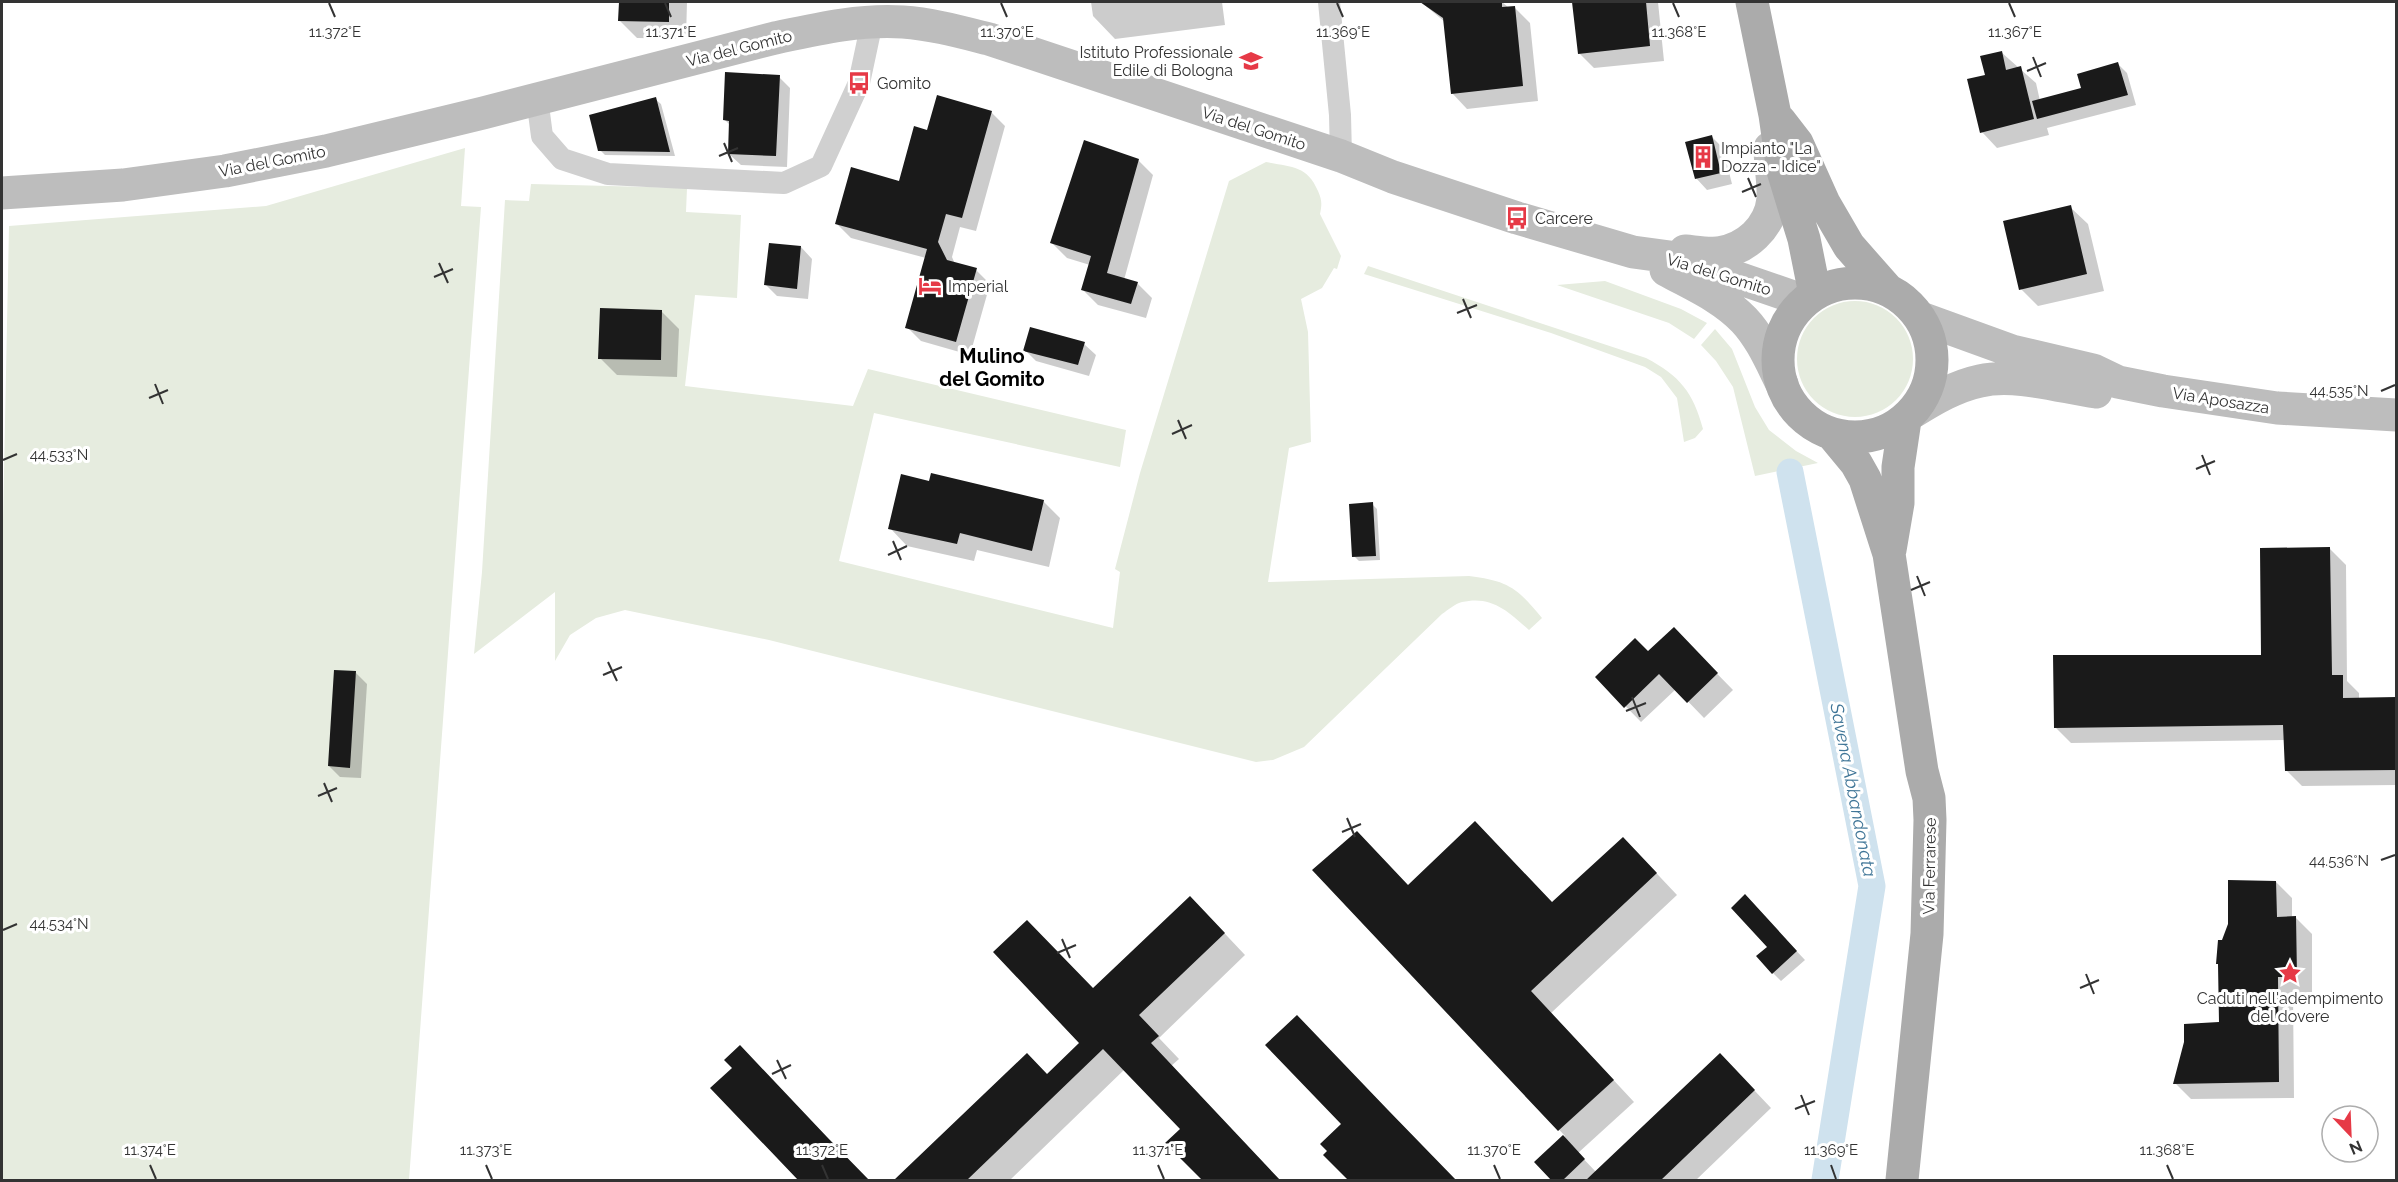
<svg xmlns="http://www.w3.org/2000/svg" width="2398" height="1182" viewBox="0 0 2398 1182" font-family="Raleway,sans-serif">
<rect width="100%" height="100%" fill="#fff"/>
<path fill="#e6ecdf" d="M465,148L461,206L481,207L409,1180H2V571L9,226L266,206Z
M1266,162C1290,167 1307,165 1318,191C1322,200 1322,204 1320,214L1341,256L1337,269L1334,268L1322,288L1301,299L1308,332L1311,442L1289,448L1268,582L1469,576C1509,581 1517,588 1542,618L1529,630C1509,612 1492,595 1462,602C1456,603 1448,610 1442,614L1304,747L1273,760L1256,762L769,640L625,610L596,618L570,635L555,661V592L474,654L482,572L505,200L529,201L531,184L687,188L686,212L741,215L737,298L695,295L685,386L853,406L868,369L1126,430L1120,467L874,413L839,561L1113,628L1120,572L1115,569L1140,473L1229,181Z
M1368,266L1646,358C1680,376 1693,392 1703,429L1695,438L1684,442L1677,398L1661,377L1645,367L1551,333L1364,274Z
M1605,281L1681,309L1707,323L1694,339L1669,323L1557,285Z
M1797 359a58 58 0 1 1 116 0a58 58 0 1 1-116 0Z
M1715,329L1732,349L1755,407L1769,430L1796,451L1818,463L1755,476L1733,387L1716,361L1701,345Z"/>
<path fill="#0003" d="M620,2H687L686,39L637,38L620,21Z
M1091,2H1222L1225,25L1115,39L1093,16Z
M1421,2H1502L1509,8H1515L1530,23L1538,101L1467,109L1452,93L1445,22Z
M1573,2H1658L1664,61L1594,68L1579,53Z
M2001,52L2036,83L2040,101L2083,89L2118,64L2127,73L2136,105L2047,128L2049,135L1997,148L1982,132L1986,76Z
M779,77L790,88L787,167L741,165L729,154L730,125L725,120Z
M655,99L661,104L675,156L605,155L600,150Z
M991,112L1005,126L976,231L960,227L952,257L955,264L976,270L990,284L970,355L921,341L907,327L926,258L851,238L837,224L900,183L928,132Z
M1712,137L1723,148L1732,184L1707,190L1696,178Z
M1138,160L1153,175L1124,280L1137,283L1152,298L1146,318L1098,305L1083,290L1090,265L1067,258L1052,243Z
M2070,207L2088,224L2104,291L2038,306L2021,289Z
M801,247L812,259L808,299L777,296L766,285Z
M662,312L679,329L677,377L617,375L600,358Z
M1084,344L1096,355L1089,376L1036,361L1025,350Z
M930,483L1043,501L1060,518L1049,567L977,550L974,561L907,546L890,528Z
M1372,504L1377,509L1380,560L1359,561L1354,556Z
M2330,549L2346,565L2347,681L2359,693V699H2396V785L2302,786L2286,770L2285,740L2071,743L2055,727L2263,657Z
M1689,645L1733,690L1704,718L1676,689L1641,722L1597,677L1648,653Z
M356,673L367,684L361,778L340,777L329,766Z
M1644,860L1677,895L1551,1013L1634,1102L1578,1153L1596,1172L1586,1180H1553L1537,1162L1565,1136L1314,870L1409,887L1552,904Z
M2276,882L2292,898V918H2296L2312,934V992L2293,993L2294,1098L2191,1099L2175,1083L2220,1023L2223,941Z
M1753,905L1805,960L1781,981L1773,973L1769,947Z
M1212,920L1245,955L1159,1038L1179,1059L1171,1066L1279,1180H1204L1168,1143L1182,1129L1125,1069L1010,1180H897L1027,1055L1048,1076L1081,1043L1093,990Z
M1319,1039L1455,1180H1350L1325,1155L1343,1124Z
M761,1069L868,1180H800L712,1088Z
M1737,1072L1771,1108L1696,1180H1608L1599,1171Z"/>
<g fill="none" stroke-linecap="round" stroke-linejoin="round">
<path stroke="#cfe2ee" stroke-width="27" d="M1790,472L1872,886L1825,1180"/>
</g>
<path fill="#1a1a1a" d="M619,2H669V22L618,21Z
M1420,2H1502V7L1515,6L1523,86L1451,94L1443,18Z
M1572,2H1646L1650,46L1578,54Z
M2002,51L2006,70L2021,66L2034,119L1980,133L1967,79L1985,75L1980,56Z
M2118,62L2128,95L2037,119L2032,101L2081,88L2077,74Z
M725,72L780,75L776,156L728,154L729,121L723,120Z
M937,95L992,111L962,218L946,214L938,242L947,260L977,268L956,342L905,328L927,249L835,224L851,167L899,181L914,126L927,130Z
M656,97L670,152L598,151L589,115Z
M1712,135L1721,173L1695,179L1685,142Z
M1084,140L1139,159L1107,273L1138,282L1131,304L1081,290L1091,256L1050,243Z
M2071,205L2087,274L2019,290L2003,221Z
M769,243L801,246L797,289L764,285Z
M600,308L662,310L661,360L598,359Z
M1030,327L1085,342L1078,365L1023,351Z
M931,473L1044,500L1032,551L960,533L957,544L888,529L901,474L929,481Z
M1373,502L1376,556L1352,557L1349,504Z
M2330,547L2332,675H2343V698L2397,697V770L2285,771L2283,725L2054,728L2053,655H2261L2260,548Z
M1674,627L1718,673L1687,703L1659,674L1624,708L1595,677L1635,638L1648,651Z
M334,670L356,671L350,768L328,766Z
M1475,821L1552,902L1623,837L1657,873L1531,991L1614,1080L1558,1131L1312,870L1357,831L1408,885Z
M2228,880L2276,881L2277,917L2296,916L2297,977H2278L2279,1082L2173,1084L2184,1042V1024L2219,1022L2218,964H2216L2218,940H2222L2228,924Z
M1745,894L1797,951L1772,974L1756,956L1767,947L1731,908Z
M1190,896L1225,933L1139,1015L1159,1036L1151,1043L1280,1180H1202L1165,1143L1180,1129L1103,1049L967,1180H894L1027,1053L1047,1074L1079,1043L993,952L1027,920L1093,988Z
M1297,1015L1388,1110L1456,1180H1348L1323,1155L1327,1151L1320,1144L1341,1124L1265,1045Z
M740,1045L827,1137L869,1180H798L710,1088L732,1068L724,1060Z
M1720,1053L1755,1090L1661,1180H1586Z
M1563,1135L1585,1159L1563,1180H1551L1534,1162Z"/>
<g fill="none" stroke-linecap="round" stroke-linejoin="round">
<path stroke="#d0d0d0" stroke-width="22" d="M1329,2L1340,115L1341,156
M537,98L542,136L562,159L608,174L784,183L821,166L859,83L872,22"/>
<path stroke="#bdbdbd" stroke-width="33" d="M2,193L123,185L225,171L326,151L483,113L775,38C817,29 860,19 903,22C932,24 961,32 989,39L1341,156L1393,177L1517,218L1633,252L1670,257L1706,267L1805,301
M1685,251C1696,252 1707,254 1718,253C1746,249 1770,228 1773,199C1774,182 1770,165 1770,148
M1666,270C1693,285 1722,297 1744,320C1761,338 1771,362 1782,384
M1921,318L2012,351L2093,370L2118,382L2163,391L2277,408L2396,415
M1913,412C1934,399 1956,386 1980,381C2015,373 2061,387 2096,392"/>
<path stroke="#ababab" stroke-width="33" d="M1752,2L1775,115L1783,171L1804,239L1815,294
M1780,121L1797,143L1824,203L1849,246L1886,288
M1778 360a77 77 0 1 1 154 0a77 77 0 1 1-154 0Z
M1832,434L1856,463L1865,479L1889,554L1922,771L1929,798L1930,820L1927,934L1902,1180
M1890,550L1898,503V467L1905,420"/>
</g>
<path fill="none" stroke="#333" stroke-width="2" d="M329,3L335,17M665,3L671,17M1001,3L1007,17M1337,3L1343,17M1673,3L1679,17M2009,3L2015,17M2033,57L2041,77M2027,71L2046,63M724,143L732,162M719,156L738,148M1748,178L1756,197M1742,192L1761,184M439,263L448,283M434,277L453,269M1463,299L1471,318M1457,313L1477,305M155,384L163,404M2381,391L2395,385M149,398L168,390M1178,420L1186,439M1172,434L1192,425M2202,455L2210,475M3,460L17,454M2196,469L2215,461M893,541L901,560M888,555L907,546M1917,576L1925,596M1911,590L1930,582M608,662L617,681M603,675L622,667M1632,697L1640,717M1626,711L1646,703M324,783L332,802M318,796L337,788M1347,818L1355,837M1342,832L1361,824M2381,860L2395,855M3,930L17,924M1062,939L1070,958M1057,953L1076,945M2086,974L2094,994M2080,988L2099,980M777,1060L786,1079M772,1074L791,1065M1801,1095L1809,1115M1795,1109L1815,1101M150,1165L156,1179M486,1165L492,1179M822,1165L828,1179M1158,1165L1164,1179M1494,1165L1500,1179M1831,1165L1836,1179M2167,1165L2173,1179"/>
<defs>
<g id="school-bare" transform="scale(1.8)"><path d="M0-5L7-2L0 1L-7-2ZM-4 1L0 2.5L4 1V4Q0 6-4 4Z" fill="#e63946" stroke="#fff" stroke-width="2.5" paint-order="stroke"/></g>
<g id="bus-bare" transform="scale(1.8)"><path d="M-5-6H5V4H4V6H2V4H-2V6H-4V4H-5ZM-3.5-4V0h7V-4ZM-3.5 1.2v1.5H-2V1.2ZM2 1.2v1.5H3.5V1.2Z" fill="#e63946" stroke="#fff" stroke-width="2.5" paint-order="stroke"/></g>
<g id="building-bare" transform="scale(1.8)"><path d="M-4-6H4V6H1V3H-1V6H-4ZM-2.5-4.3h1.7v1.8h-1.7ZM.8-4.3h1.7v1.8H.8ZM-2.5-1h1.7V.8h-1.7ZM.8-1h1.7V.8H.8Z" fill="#e63946" stroke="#fff" stroke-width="2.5" paint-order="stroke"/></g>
<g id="hotel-bare" transform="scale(1.8)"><path d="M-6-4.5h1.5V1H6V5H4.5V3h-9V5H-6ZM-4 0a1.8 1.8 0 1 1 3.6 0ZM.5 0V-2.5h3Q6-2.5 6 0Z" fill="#e63946" stroke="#fff" stroke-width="2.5" paint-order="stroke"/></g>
<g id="sight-bare" transform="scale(1.8)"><path d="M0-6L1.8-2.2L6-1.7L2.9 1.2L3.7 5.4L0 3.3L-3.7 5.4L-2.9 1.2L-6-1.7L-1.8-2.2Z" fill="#e63946" stroke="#fff" stroke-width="2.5" paint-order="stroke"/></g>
</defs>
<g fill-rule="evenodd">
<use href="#school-bare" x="1251" y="61"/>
<use href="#bus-bare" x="859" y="83"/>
<use href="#building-bare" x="1703" y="157"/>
<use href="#bus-bare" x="1517" y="218"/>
<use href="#hotel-bare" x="930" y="286"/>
<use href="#sight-bare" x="2290" y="973"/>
</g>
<g text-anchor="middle" stroke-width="6" stroke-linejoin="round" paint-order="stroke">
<g font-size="16" fill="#333" stroke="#fff">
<text transform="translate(739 48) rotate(-14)" y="6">Via del Gomito</text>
<text transform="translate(1254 128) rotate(18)" y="6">Via del Gomito</text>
<text transform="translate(272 161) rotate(-11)" y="6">Via del Gomito</text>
<text transform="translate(1719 274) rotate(17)" y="6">Via del Gomito</text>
<text transform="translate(2221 400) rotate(9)" y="6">Via Aposazza</text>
<text transform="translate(1929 866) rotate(-89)" y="6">Via Ferrarese</text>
</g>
<g font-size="16" fill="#333" stroke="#fff" text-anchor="start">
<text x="1233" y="58" text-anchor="end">Istituto Professionale<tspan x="1233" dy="18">Edile di Bologna</tspan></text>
<text x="877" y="89">Gomito</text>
<text x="1721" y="154">Impianto "La<tspan x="1721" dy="18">Dozza - Idice"</tspan></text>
<text x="1535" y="224">Carcere</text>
<text x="948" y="292">Imperial</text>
<text x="2290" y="1004" text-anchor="middle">Caduti nell'adempimento<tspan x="2290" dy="18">del dovere</tspan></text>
</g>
<g font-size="18" font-style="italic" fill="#3f7597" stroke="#fff">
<text transform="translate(1853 790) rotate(79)" y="6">Savena Abbandonata</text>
</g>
<g font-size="20" font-weight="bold" fill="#000" stroke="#fff">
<text x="992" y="363">Mulino<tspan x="992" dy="23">del Gomito</tspan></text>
</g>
</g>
<g font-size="15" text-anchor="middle" fill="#333" stroke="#fff" stroke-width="6" stroke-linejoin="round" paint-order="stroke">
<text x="335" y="37">11.372°E</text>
<text x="671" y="37">11.371°E</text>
<text x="1007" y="37">11.370°E</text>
<text x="1679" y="37">11.368°E</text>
<text x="2015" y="37">11.367°E</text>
<text x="1343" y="37">11.369°E</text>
<text x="2339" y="396">44.535°N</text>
<text x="59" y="460">44.533°N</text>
<text x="2339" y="866">44.536°N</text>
<text x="59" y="929">44.534°N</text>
<text x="150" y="1155">11.374°E</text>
<text x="486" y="1155">11.373°E</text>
<text x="822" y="1155">11.372°E</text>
<text x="1158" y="1155">11.371°E</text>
<text x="1494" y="1155">11.370°E</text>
<text x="1831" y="1155">11.369°E</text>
<text x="2167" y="1155">11.368°E</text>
</g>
<rect width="2398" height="1182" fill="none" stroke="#333333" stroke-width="6"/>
<g transform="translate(2350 1134) rotate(157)"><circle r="28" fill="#ffffff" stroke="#adadad" stroke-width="1.5"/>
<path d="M0-4.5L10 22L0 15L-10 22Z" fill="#e63946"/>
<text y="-9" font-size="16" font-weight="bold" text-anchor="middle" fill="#333333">N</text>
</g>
</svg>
